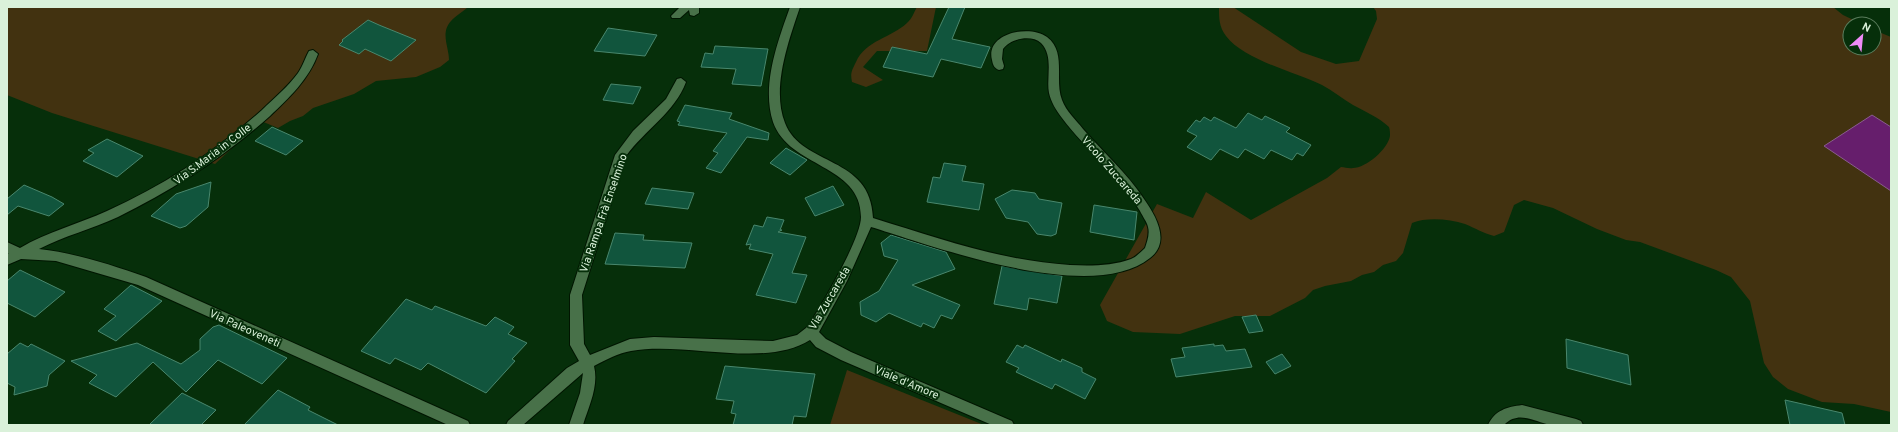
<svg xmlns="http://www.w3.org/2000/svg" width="1898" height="432" viewBox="0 0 1898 432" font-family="Overpass,sans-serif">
<rect width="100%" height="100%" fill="#062f0a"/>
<path fill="#423210" d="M7,7H468C463,12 455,16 451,21C440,33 449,47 449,60L440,67L416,77L376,81L354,94L313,108L303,116L290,121L278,128L261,121L215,164L52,113L7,95Z
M917,7H936L927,51H877L863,67L883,80L866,87L852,82C850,73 852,70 856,62C866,40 891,38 907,23C912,19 914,12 917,7Z
M1219,7H1233L1301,52L1336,64L1359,61L1377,19L1376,11L1373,7H1833L1843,15L1862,24H1850V48H1874V30L1891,37V412L1854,404L1822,402L1788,389L1773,377L1764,363L1750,301L1731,277L1716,270L1640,242L1626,240L1597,229L1553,208L1524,200L1514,205L1504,232L1494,236C1483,233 1475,228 1465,224C1449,219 1427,217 1412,223L1403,253L1396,261L1383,265L1374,272L1362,275L1351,281L1325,286L1313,290L1305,298L1270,316H1235L1180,334L1133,332L1107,321L1100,305L1157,204L1193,218L1206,192L1251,220L1327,178L1341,167C1345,167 1349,169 1353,168C1366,168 1388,149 1390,136C1390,133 1390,130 1389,127C1378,117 1366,112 1353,105C1343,99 1333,91 1322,85C1295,72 1244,60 1226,36C1219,27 1219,18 1219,7Z
M847,370L984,425H830Z"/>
<path fill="#661e6c" stroke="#895d8d" d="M1872,115L1891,127V191L1824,146Z"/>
<path fill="#11553d" stroke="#49876d" d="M949,7H965L952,39L990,47L981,68L941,59L933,77L883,67L892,47L927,54Z
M368,20L379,25L416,40L391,61L365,49L359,54L339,45L343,41L342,40Z
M608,28L657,35L645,56L594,51Z
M715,46L768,49L761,86L732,84L736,69L701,67L705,53L713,54Z
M611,84L641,87L633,104L603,100Z
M685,105L732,113L729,119L769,133L768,140L747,137L721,173L706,168L718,153L713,151L727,133L678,125L680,122L677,121Z
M1248,113L1262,120L1265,116L1290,128L1286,132L1311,145L1303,156L1297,153L1292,160L1271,150L1264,159L1245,149L1238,158L1220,149L1211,160L1187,147L1197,136L1187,131L1196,120L1200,122L1204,117L1211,121L1214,117L1236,128Z
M272,127L303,141L286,155L255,141Z
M107,139L143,156L117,177L83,161L94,153L88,150Z
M786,148L807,160L790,175L770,163Z
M944,163L966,166L962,181L984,184L979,210L927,202L933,177L940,178Z
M211,182L208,207L186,226L180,228L151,216L176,194Z
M24,185L52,197L64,204L49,216L18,206L7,215V199Z
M833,186L844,205L815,216L805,198Z
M652,188L694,193L688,209L645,204Z
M1012,190L1035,193L1039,199L1062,203L1056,234L1051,236L1037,234L1028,222L1006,218L995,199Z
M1094,205L1137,212L1134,240L1090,232Z
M767,217L784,220L780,230H782L778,232L806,237L792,273L807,275L796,303L756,295L773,254L749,249L751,244L746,245L754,225L763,227Z
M615,233L644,235L643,240L692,243L685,268L605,264Z
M891,235L946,252L955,269L912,285L960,305L952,319L941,315L934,328L923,323L921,327L889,313L876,322L861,315L860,302L879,291L898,260L884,256L881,243Z
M1002,266L1062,276L1057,303L1029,298L1027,310L994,304Z
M20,270L65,292L35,317L7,303V281Z
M131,285L162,301L116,341L98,331L116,316L104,309Z
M406,299L432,310L435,306L486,326L495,317L514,327L508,334L527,343L512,359L515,361L486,393L428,363L421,370L395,358L390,364L361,351Z
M1256,315L1263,331L1249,333L1242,317Z
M219,325L287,358L262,384L218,360L186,392L153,362L116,397L89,383L97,375L71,361L137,343L181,364L200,350V339L213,327Z
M1566,339L1628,355L1631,385L1567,368Z
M20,343L28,347L31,344L65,361L49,375L47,386L14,395L15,387L7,383V354Z
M1214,344V346L1223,345L1226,351L1245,349L1252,367L1176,377L1171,359L1185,357L1182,348Z
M1017,345L1023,348L1025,345L1061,362L1062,359L1082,368V372L1096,379L1085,399L1055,384L1052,389L1016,372L1019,368L1006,362Z
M1282,354L1291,366L1275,374L1266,362Z
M725,366L815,374L806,417L794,416L792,425H733L736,414L731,413L734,401L716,399Z
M278,390L310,407L308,410L338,425H244Z
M182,393L216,410L201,425H149Z
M1785,400L1842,413L1845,425H1790Z"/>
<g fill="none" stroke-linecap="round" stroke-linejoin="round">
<g stroke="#001500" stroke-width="2">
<path id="minor" d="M680,7H699V13L694,16L690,15L689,10L680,18H672L671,16Z
M790,7H800C789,40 771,88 785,123C802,167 871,155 873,218C938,238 1002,261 1070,265C1090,266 1112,266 1131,259C1136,257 1141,252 1145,248C1147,242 1150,234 1148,227C1147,222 1143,217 1140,211C1119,176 1086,150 1062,118C1056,110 1051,102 1049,93C1046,78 1054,56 1041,43C1031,34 1010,39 1003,49L1002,59L1004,66L1003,69L999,70C994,68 993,65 992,60C985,33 1030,24 1047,37C1067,52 1054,80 1062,100C1066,111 1076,120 1083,129C1103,152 1127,173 1144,199C1156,216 1171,242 1150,258C1092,305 936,247 871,227L847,281L819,332L826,339L851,352L1012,421L1014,425H992L841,360L816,347L810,340C764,369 685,341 631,351C619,353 605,360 594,366C599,386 589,406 583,425H569L580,393L583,373L523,425H506L508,421L567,368L579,361L570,345V295L615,155L633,131L666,99L677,79L681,78L686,82C675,112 645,130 626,156L582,295L584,344L590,355L630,339L654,337L773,341L797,335L806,328L812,320C824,301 861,238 861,217C861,164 789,168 773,122C761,85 778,41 790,7Z
M313,50L318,54C309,79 289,98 270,116C224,157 173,190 118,217C92,229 64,236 39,249C75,253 112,265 146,277L468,421L470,425H448L138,285L56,261L21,259L7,265V254H9L7,253V242L20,248C47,232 78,224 107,211C163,186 216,151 262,110C274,98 288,87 298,73C303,66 305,58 309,51Z
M1522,405L1576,419L1581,421L1583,425C1573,425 1561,426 1551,425C1534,422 1519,410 1504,425H1488C1495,410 1507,407 1522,405Z"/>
</g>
<use href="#minor" fill="#487149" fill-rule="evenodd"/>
</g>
<g text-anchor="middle" stroke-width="4" stroke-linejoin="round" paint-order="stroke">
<g font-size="11" fill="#daf1da" stroke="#062f0a">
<text transform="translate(212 154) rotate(-37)" y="4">Via S.Maria in Colle</text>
<text transform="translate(1112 170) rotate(49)" y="4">Vicolo Zuccareda</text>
<text transform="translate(603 213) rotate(-71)" y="4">Via Rampa Frà Enselmino</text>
<text transform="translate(829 298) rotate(-60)" y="4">Via Zuccareda</text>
<text transform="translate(245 328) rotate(24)" y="4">Via Paleoveneti</text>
<text transform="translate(907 382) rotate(23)" y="4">Viale d'Amore</text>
</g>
</g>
<rect width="1898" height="432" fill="none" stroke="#daf1da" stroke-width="16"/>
<g transform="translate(1862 36) rotate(27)"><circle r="19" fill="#062f0a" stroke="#5b7d5d"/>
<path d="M0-3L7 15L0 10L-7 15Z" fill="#ef8bf7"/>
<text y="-6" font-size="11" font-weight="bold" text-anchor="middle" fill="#daf1da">N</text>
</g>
</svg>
